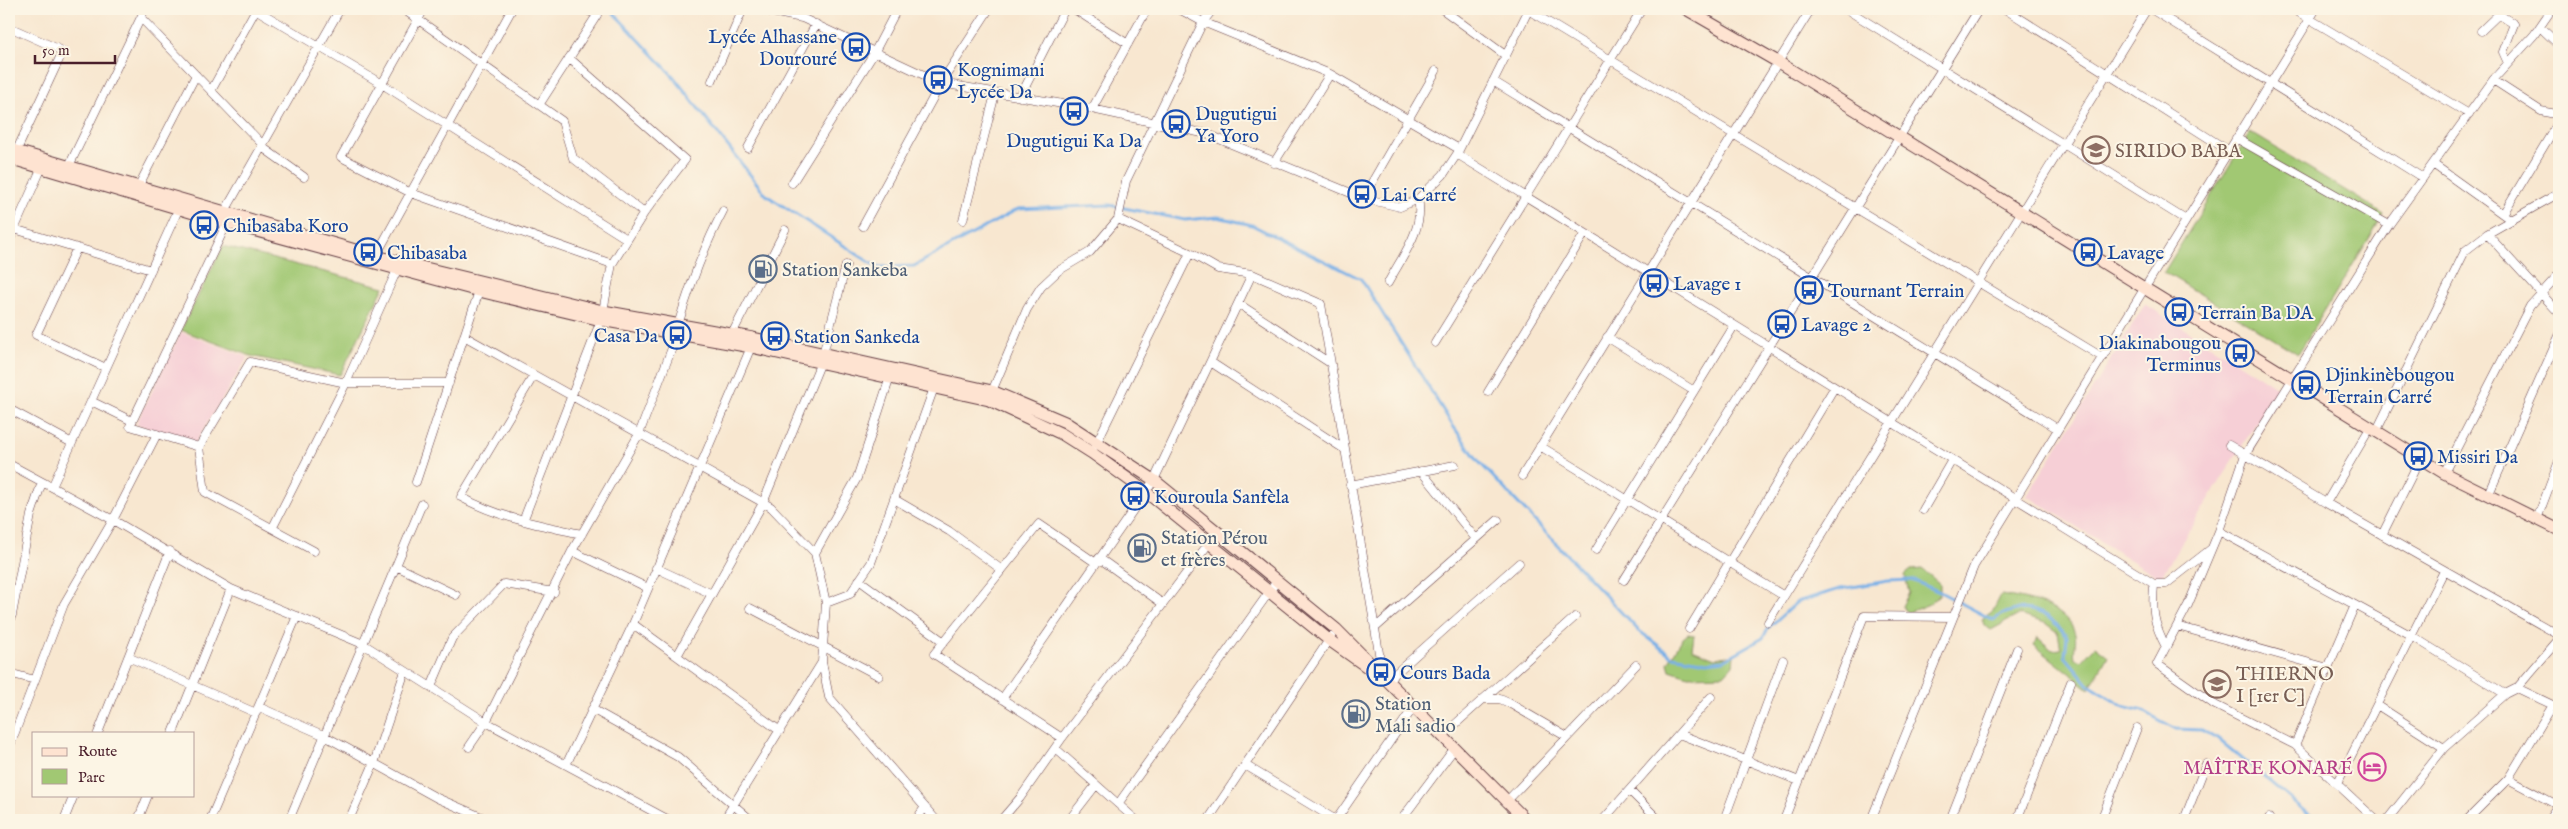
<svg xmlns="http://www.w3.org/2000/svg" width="2568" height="829" viewBox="0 0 2568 829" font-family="'IM FELL English',serif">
<rect width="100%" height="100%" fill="#fcf5e5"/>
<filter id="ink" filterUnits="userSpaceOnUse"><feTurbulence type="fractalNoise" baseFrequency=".02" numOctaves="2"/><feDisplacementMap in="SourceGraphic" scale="10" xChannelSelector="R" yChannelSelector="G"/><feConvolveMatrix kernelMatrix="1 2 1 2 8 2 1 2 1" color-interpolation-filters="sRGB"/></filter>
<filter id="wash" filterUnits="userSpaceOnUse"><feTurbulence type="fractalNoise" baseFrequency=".0096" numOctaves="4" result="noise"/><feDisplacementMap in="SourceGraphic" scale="20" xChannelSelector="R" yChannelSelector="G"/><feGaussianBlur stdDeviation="1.12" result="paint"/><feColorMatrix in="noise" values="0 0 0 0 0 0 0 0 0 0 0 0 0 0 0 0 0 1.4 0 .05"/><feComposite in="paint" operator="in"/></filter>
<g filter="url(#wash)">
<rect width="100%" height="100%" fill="#f8e7d0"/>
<path fill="#f6cfd6" d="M2145,304L2278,388L2160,578L2027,496Z
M181,332L248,357L194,445L136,424Z"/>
<path fill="#a1c873" stroke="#76744f" d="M2250,132L2384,214L2298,354L2164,272Z
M223,246L384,287L340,375L251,356L181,330Z
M1922,569L1940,584V594L1929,604L1907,613L1902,606L1909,593L1905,575L1911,570Z
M2001,595C2025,599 2067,605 2075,634C2077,642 2073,650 2075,658L2081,661L2095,646L2108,656L2089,689L2034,645L2037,637L2052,650L2061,649L2058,633L2045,623L2019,615L1991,630L1984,625L1982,619L1993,611Z
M1688,634L1694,635L1692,649L1715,658L1734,655L1733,665L1724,675L1688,676L1670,670L1668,663L1682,639Z"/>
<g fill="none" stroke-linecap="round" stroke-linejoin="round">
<path stroke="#79b0e7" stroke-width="3" d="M610,9L673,76L766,195L877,267L914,266L1018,209L1109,205L1185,220L1218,217L1252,225L1361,279L1453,426L1479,462L1638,630L1672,656L1707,662L1724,660L1763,638L1768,628L1797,602L1840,589L1888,581L1912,580L1940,592L1993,620C2023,600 2047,609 2067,637L2065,656L2089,685L2122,706L2143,711L2176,729L2201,730L2218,739L2316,820"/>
</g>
</g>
<g filter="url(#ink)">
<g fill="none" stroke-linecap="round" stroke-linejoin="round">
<g stroke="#643d44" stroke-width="9">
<path id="street" d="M255,9L382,84L627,239
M403,9L562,121L573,158L644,213
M424,9L341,157L411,193L612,264
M756,9L802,18L941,83L1092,109L1207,134L1363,198L1400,207L1418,199L1443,175L1457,154L1529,9
M1074,9L1128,44
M1179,9L1203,22L1330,74L1459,149
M1442,9L1505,55
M1846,9L2186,220
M2005,9L2229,151
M2151,9L2423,178
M2293,9L2469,114
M1528,10L2102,357
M2498,14L2514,24L2503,52L2508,63
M141,18L263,145
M9,27L63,51L15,154
M2540,27L2559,45
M2481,31L2504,9
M569,58L685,160L644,213L612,264L603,311
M2493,80L2541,111L2559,115
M712,81L743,9
M1493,81L2058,429
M211,91L256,9
M1020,97L1065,9
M539,105L597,15L585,9
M1092,109L1147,9
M2236,138L2389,225
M262,147L304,177
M748,148L816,24
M1457,154L2154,584H2166L2211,549
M1274,163L1330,74
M2433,164L2511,220
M67,170L145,9
M792,183L874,53L897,9
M137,189L196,75
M1363,198L1436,71
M2503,214L2559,121
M1118,219L1126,181L1203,22L1213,9
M963,220L995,94
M863,226L941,83L989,9
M14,229L151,270
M2487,234L2559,193
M9,241L42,167
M77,248L36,335L106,368
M374,259L512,9
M1388,283C1401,258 1425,229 1418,199
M1239,304L1330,363
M678,325C690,285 704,247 723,211
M732,334L785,230
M464,336L771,507L815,553L826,603L822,662L829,697L936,820
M1607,337L1694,391
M1435,343L1642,9
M1212,363L1344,449
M534,375L461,497C499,518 540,525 582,534
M1488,392L1585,233
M990,396L1027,309L1041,287L1058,271L1090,252L1118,219L1190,253L1218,269L1252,274L1321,304L1383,677
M91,401L132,421
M9,409L72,443
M2376,432L2465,251L2487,234L2559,313
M2229,445L2326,503L2559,635
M1095,446L1190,253
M1540,446L1784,596
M199,447L130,426L227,223L224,213L340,9
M9,464L113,520L231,589L363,644L486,722L669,820
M1421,471L1476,539
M2444,473L2530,306L2559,274
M1522,476L1811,9
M416,482L479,291
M1350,485L1455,465
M52,487L179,208
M2488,496L2559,336
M894,499L949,531L1002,570
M2326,503L2370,428
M1923,510L1952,460
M2537,519L2559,461
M523,521L601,320
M273,527L346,383L397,270
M2219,531L2412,636L2505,694
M2382,535L2420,459
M1596,550L1734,326
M314,551L205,492L199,447L250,362L346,383H449
M572,551L648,588
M815,553L857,478L891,374
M1099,558L1163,604
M396,566L456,595
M656,568L712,594
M859,580L944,642
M1624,580L1979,9
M2154,584C2152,611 2153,622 2166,647
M826,603L850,594L871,563L935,385
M750,608L879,676
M9,621L12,615L31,515L42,482
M1768,622L2147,9
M633,624L780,731
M2177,626L2328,668
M1375,628L1498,520
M1689,629L1834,388
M677,656L763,503L821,362L846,265
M128,657L256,713
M9,673L35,680
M1387,681L1519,563
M431,687L452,638L504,584L554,592
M2517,688L2559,708
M1002,699L1154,480L1252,274
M1483,699H1500L1509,703L1567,737
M2377,705L2444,748
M259,707L323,735L437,798L488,820
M592,709L678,757L751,820
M98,733L170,551
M173,733L231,589
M1679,734L1799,781
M1442,736L1575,617
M1062,738L934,654L1039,524L1096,563
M2295,745L2355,605
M469,747L486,722L572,551L639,434L677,335
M9,748L64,604L113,520L157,434
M1055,748L1136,820
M566,765L633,624L751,347
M1245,765L1336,820L1413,708
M2508,779L2559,806
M2337,784L2444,571
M1630,791L1659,820
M1506,802L1636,665
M1118,804L1277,581
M140,815L148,795
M64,820L74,795
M210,820L297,616
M289,820L422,504
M349,820L374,763L405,671
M724,820L822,662
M916,820L925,807
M1001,820L1020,798L1062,738L1209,543
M1069,820L1096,785
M1208,820L1331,637
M1401,820L1454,749
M1603,820L1711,697
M1724,820L1783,660
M1784,820L1864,616L1953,617
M1871,820L1974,566L2316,9
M1950,820L2017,649
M2017,820L2071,682
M2101,820L2137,728
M2184,820L2206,764
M2268,820L2269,818
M2376,820L2295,745L2215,705L2157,664L2188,605L2219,531L2245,455L2389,225L2493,80L2534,35L2552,9
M2387,820L2444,748L2505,694L2517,688L2559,639
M2467,820L2508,779L2553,705
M2548,820L2558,805"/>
</g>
<g stroke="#643d44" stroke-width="13">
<path id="secondary" d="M1686,9L1778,62L2444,473L2559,530
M9,149L376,256L603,311L753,338L992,391L1065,422L1154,480L1336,629L1526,820
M9,158L227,223L479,291L601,320L751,347L989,400L1062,434L1092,453L1146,492L1329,640L1370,669"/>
</g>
<use href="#street" stroke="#fff" stroke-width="8"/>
<use href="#secondary" stroke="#fee3d1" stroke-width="11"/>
</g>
</g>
<defs>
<g id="bus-ring" transform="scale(1.4375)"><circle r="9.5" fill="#fcf5e5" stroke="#1a4fb4" stroke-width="1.5"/><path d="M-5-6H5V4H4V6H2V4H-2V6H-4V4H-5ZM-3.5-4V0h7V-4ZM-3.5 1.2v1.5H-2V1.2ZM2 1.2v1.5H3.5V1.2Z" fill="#1a4fb4"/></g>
<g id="school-ring" transform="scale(1.4375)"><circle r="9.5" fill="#fcf5e5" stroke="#8d6e63" stroke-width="1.5"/><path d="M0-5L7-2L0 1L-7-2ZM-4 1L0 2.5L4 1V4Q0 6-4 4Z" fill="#8d6e63"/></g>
<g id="fuel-ring" transform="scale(1.4375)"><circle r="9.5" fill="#fcf5e5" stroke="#5c6f8a" stroke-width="1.5"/><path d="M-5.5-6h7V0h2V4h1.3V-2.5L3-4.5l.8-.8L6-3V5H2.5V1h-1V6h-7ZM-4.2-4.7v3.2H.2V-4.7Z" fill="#5c6f8a"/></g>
<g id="hotel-ring" transform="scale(1.4375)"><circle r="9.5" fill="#fcf5e5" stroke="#d1479c" stroke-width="1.5"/><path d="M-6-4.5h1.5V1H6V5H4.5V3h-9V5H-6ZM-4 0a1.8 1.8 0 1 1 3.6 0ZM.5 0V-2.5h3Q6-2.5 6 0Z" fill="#d1479c"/></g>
</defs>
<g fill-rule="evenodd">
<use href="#bus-ring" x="856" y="47"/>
<use href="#bus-ring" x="938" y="80"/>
<use href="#bus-ring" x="1074" y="111"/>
<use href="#bus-ring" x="1176" y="124"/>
<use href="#school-ring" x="2096" y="150"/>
<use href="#bus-ring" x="1362" y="194"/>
<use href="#bus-ring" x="204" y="225"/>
<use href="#bus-ring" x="368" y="252"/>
<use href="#bus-ring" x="2088" y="252"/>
<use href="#fuel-ring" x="763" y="269"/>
<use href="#bus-ring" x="1654" y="283"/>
<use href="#bus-ring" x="1809" y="290"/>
<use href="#bus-ring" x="2179" y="312"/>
<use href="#bus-ring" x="1782" y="324"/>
<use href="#bus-ring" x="677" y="335"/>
<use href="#bus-ring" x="775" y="336"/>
<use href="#bus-ring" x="2240" y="353"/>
<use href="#bus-ring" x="2306" y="385"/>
<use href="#bus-ring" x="2418" y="456"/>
<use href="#bus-ring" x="1135" y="496"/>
<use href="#fuel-ring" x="1142" y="548"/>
<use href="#bus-ring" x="1381" y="672"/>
<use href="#school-ring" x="2217" y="684"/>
<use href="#fuel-ring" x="1356" y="714"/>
<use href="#hotel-ring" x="2372" y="767"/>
</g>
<g text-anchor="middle" stroke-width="4" stroke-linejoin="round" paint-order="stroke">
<g font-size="19" fill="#164399" stroke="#fcf5e5" text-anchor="start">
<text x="837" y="43" text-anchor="end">Lycée Alhassane<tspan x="837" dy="22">Dourouré</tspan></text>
<text x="957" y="76">Kognimani<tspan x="957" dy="22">Lycée Da</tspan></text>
<text x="1195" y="120">Dugutigui<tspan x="1195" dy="22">Ya Yoro</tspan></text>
<text x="1074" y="147" text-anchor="middle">Dugutigui Ka Da</text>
<text x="1381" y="201">Lai Carré</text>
<text x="223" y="232">Chibasaba Koro</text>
<text x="387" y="259">Chibasaba</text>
<text x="2107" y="259">Lavage</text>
<text x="1673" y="290">Lavage 1</text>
<text x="1828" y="297">Tournant Terrain</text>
<text x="2198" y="319">Terrain Ba DA</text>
<text x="1801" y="331">Lavage 2</text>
<text x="658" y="342" text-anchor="end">Casa Da</text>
<text x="794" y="343">Station Sankeda</text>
<text x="2221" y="349" text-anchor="end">Diakinabougou<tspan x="2221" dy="22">Terminus</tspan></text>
<text x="2325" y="381">Djinkinèbougou<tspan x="2325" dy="22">Terrain Carré</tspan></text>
<text x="2437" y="463">Missiri Da</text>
<text x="1154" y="503">Kouroula Sanfèla</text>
<text x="1400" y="679">Cours Bada</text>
</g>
<g font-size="19" fill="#785e54" stroke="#fcf5e5" text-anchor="start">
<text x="2115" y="157">SIRIDO BABA</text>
<text x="2236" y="680">THIERNO<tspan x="2236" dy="22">I [1er C]</tspan></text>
</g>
<g font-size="19" fill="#4e5e75" stroke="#fcf5e5" text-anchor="start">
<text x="782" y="276">Station Sankeba</text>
<text x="1161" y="544">Station Pérou<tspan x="1161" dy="22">et frères</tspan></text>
<text x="1375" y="710">Station<tspan x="1375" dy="22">Mali sadio</tspan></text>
</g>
<g font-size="19" fill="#b23c85" stroke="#fcf5e5" text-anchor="end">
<text x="2353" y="774">MAÎTRE KONARÉ</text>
</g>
</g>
<rect width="2568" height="829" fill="none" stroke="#fcf5e5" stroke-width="30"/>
<rect x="32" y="732" width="162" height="65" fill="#fcf5e5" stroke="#b59f9b"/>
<rect x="42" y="748" width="25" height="8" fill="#fee3d1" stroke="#b59f9b"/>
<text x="78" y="756" font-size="15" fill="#4a1f2b">Route</text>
<rect x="42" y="769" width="25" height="15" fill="#a1c873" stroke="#b59f9b"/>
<text x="78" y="782" font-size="15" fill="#4a1f2b">Parc</text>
<path d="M35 55v8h80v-8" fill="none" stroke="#4a1f2b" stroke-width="2.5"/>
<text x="42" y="55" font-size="15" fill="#4a1f2b" stroke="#fcf5e5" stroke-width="4" paint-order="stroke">50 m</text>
</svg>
